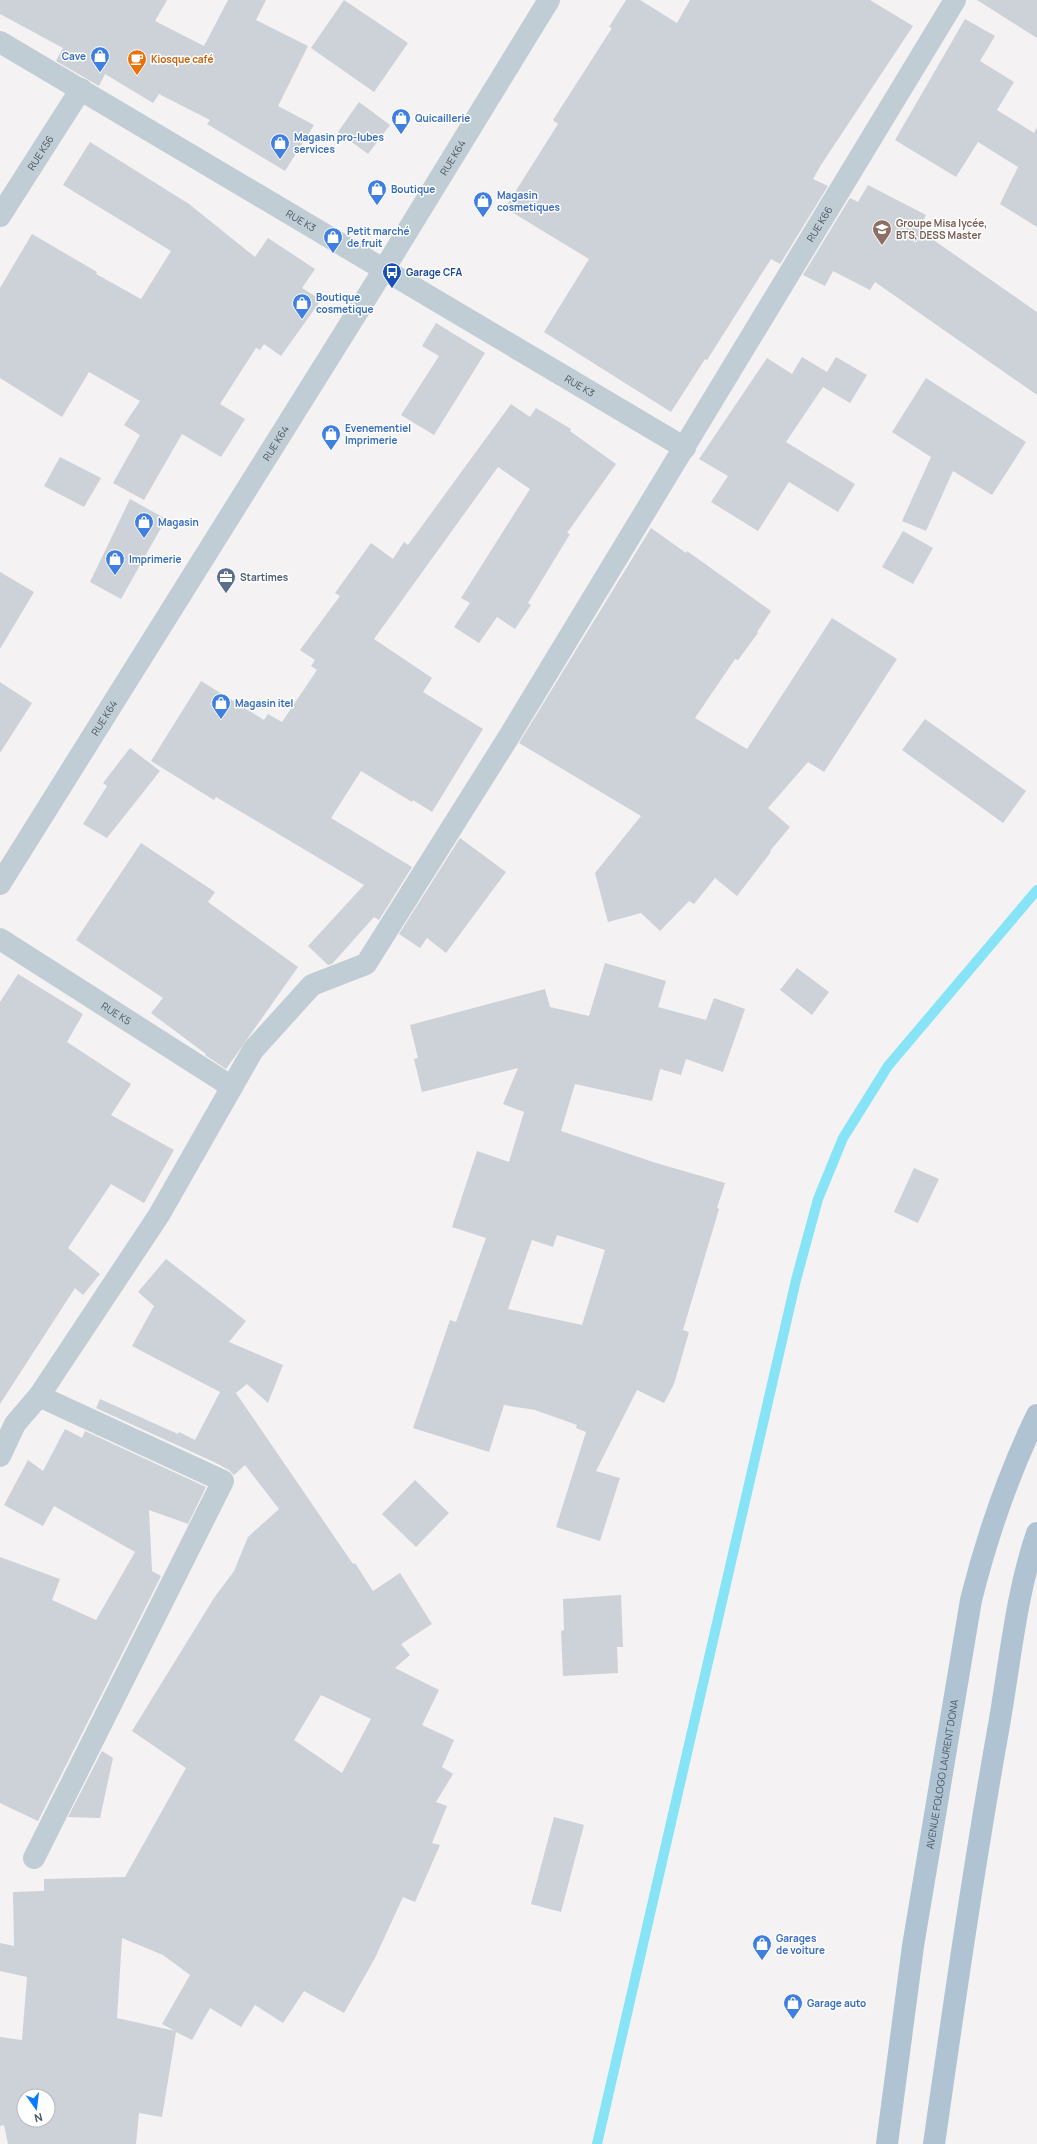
<svg xmlns="http://www.w3.org/2000/svg" width="1037" height="2144" viewBox="0 0 1037 2144" font-family="Manrope,sans-serif">
<rect width="100%" height="100%" fill="#f4f2f2"/>
<g fill="none" stroke-linecap="round" stroke-linejoin="round">
<path stroke="#86e4f6" stroke-width="10" d="M597,2144L796,1280L818,1199L843,1138L888,1066L1037,890"/>
</g>
<path fill="#cdd1d8" fill-rule="evenodd" d="M0,0H167L155,21L204,46L228,0H266L256,20L308,46L278,106L314,125L285,171L207,124L210,120L159,94L153,103L105,74L99,86L56,61L63,48L0,14Z
M344,0L408,43L374,92L311,48Z
M626,0H640L677,23L690,0H870L913,26L821,165L813,179L828,186L780,264L771,259L707,360L705,359L671,412L544,332L589,259L505,208L558,124L553,120L612,28L609,27Z
M977,0H1037V38Z
M965,19L995,36L980,61L1014,82L997,110L1034,133L1037,127V227L1000,204L1018,167L978,142L956,177L895,140Z
M359,102L390,125L368,154L338,132Z
M90,142L189,204L255,257L268,238L315,269L302,288L321,300L281,356L264,344L260,350L256,348L220,404L245,419L221,457L182,434L144,500L113,483L140,435L124,425L140,401L89,372L62,417L0,378V288L32,234L97,272L96,274L141,299L171,251L63,185Z
M868,185L926,215L919,230L1037,312V395L875,282L870,290L833,271L825,286L803,275L850,198L858,202Z
M436,323L485,353L434,435L401,415L439,356L422,346Z
M802,357L827,372L836,357L867,375L850,403L823,387L786,442L855,484L838,512L789,482L758,531L711,502L728,476L699,459L767,358L792,374Z
M926,378L1026,442L992,495L953,471L926,531L902,521L931,457L892,432Z
M511,404L530,417L536,408L571,429L570,431L616,464L567,533L570,534L528,603L531,605L515,629L497,617L479,643L454,627L470,603L461,598L530,489L498,467L374,639L432,678L423,692L483,729L432,812L413,800L412,802L361,771L331,818L412,867L379,920L374,917L332,964L328,965L308,946L364,885L216,797L214,800L151,761L201,681L264,720L268,714L282,722L317,670L311,666L315,660L300,650L340,596L335,593L371,543L393,559L404,542L408,545Z
M60,457L101,478L84,507L44,486Z
M130,499L166,519L121,599L90,582Z
M651,528L686,553L687,551L771,611L757,632L758,633L738,660L735,659L695,718L747,749L832,618L897,659L824,772L808,762L768,808L790,827L770,851L771,852L737,896L715,878L694,904L689,901L660,931L641,913L608,922L595,873L641,816L519,743Z
M903,531L933,548L913,584L882,567Z
M0,572L34,592L0,649Z
M0,682L32,703L0,753Z
M925,719L1026,791L1003,823L902,750Z
M130,748L160,771L107,838L83,824L107,786L103,783Z
M460,838L506,872L446,953L427,938L420,948L399,934Z
M141,843L215,892L208,902L298,967L226,1069L205,1055L206,1054L151,1013L163,998L76,940Z
M605,963L666,981L658,1007L706,1020L714,998L745,1009L723,1072L686,1059L681,1075L660,1069L652,1101L575,1084L561,1131L656,1163L725,1183L717,1208L719,1209L683,1330L689,1332L674,1384L664,1403L637,1390L596,1471L620,1478L600,1541L556,1527L586,1432L576,1428L577,1425L535,1410L504,1405L489,1452L413,1428L450,1320L456,1322L486,1238L452,1227L477,1151L509,1162L524,1112L503,1104L518,1068L422,1092L414,1059L418,1058L410,1025L545,989L550,1007L589,1016ZM557,1235L605,1250L582,1325L508,1309L532,1240L553,1247Z
M797,968L829,992L812,1015L780,990Z
M18,974L83,1014L67,1042L131,1084L111,1115L174,1150L144,1203L111,1184L68,1248L100,1274L83,1295L75,1288L0,1404V1002Z
M914,1168L939,1179L918,1223L894,1212Z
M166,1259L246,1321L229,1342L283,1365L268,1403L247,1384L236,1393L353,1564L355,1563L373,1591L400,1573L432,1624L401,1644L410,1655L395,1668L439,1690L422,1725L454,1740L442,1767L453,1774L436,1802L447,1806L432,1843L440,1845L415,1902L403,1897L375,1958L344,2013L304,1991L283,2023L255,2005L241,2027L210,2008L192,2040L176,2032L162,2117L139,2113L136,2144H8L4,2125L0,2126V2037L22,2040L27,1977L0,1971V1943L14,1946L13,1892L44,1891V1879L125,1877L186,1768L132,1731L214,1598L234,1571L248,1537L279,1509L245,1465L234,1475L229,1470L214,1462L96,1408L100,1399L178,1434L179,1432L195,1440L220,1392L132,1346L154,1306L138,1292ZM321,1695L371,1719L342,1773L294,1740ZM122,1938L163,1955L190,1975L162,2024L175,2031L117,2018ZM24,2096H48V2120H24Z
M65,1429L82,1438L85,1431L206,1487L188,1524L149,1510L152,1571L161,1576L38,1821L0,1803V1557L60,1579L52,1600L96,1620L135,1552L54,1506L43,1526L4,1505L28,1460L43,1471Z
M415,1480L449,1513L416,1547L382,1514Z
M621,1595L623,1647H617L618,1673L563,1676L561,1631L564,1630L563,1599Z
M102,1751L113,1758L100,1818L68,1817Z
M554,1817L584,1825L561,1912L531,1904Z"/>
<g fill="none" stroke-linecap="round" stroke-linejoin="round">
<g stroke="#c1cdd5" stroke-width="22">
<path id="s1" d="M0,42L685,448"/>
<path id="s2" d="M0,216L81,89"/>
<path id="s3" d="M0,884L383,271L549,0"/>
<path id="s4" d="M0,939L232,1087"/>
<path id="s5" d="M0,1456L15,1424L39,1396L159,1215L253,1050L312,985L366,964L508,738L955,0"/>
<path d="M34,1858L223,1481L39,1396"/>
</g>
<g stroke="#afc3d3" stroke-width="22">
<path id="s6" d="M887,2144L913,1946L971,1600C987,1536 1008,1475 1037,1415"/>
<path d="M934,2144C954,2004 974,1865 999,1725C1010,1662 1016,1594 1037,1533"/>
</g>
</g>
<defs>
<g id="shop-pin" transform="scale(1)"><path d="M0 17L-7.5 6A9.5 9.5 0 1 1 7.5 6Z" fill="#3f7fe0" stroke="#fff"/><path d="M-5-2.5h2.3a2.7 3.5 0 0 1 5.4 0H5L5.5 6h-11ZM-1.5-2.5h3a1.5 2.3 0 0 0-3 0Z" fill="#fff"/></g>
<g id="cafe-pin" transform="scale(1)"><path d="M0 17L-7.5 6A9.5 9.5 0 1 1 7.5 6Z" fill="#e8710a" stroke="#fff"/><path d="M-5.5-4.5H6V0H3Q3 3.5 0 3.5H-2.5Q-5.5 3.5-5.5 0ZM3-3.2v2h1.7v-2ZM-6 4.5H4V6H-6Z" fill="#fff"/></g>
<g id="university-pin" transform="scale(1)"><path d="M0 17L-7.5 6A9.5 9.5 0 1 1 7.5 6Z" fill="#8d6e63" stroke="#fff"/><path d="M0-5L7-2L0 1L-7-2ZM-4 1L0 2.5L4 1V4Q0 6-4 4Z" fill="#fff"/></g>
<g id="bus-pin" transform="scale(1)"><path d="M0 17L-7.5 6A9.5 9.5 0 1 1 7.5 6Z" fill="#1a4fb4" stroke="#fff"/><path d="M-5-6H5V4H4V6H2V4H-2V6H-4V4H-5ZM-3.5-4V0h7V-4ZM-3.5 1.2v1.5H-2V1.2ZM2 1.2v1.5H3.5V1.2Z" fill="#fff"/></g>
<g id="office-pin" transform="scale(1)"><path d="M0 17L-7.5 6A9.5 9.5 0 1 1 7.5 6Z" fill="#5c6f8a" stroke="#fff"/><path d="M-6-3h4V-5.5h4V-3h4V5H-6ZM-1-4.5V-3h2v-1.5ZM-6 0V1H6V0Z" fill="#fff"/></g>
</defs>
<g fill-rule="evenodd">
<use href="#shop-pin" x="100" y="56"/>
<use href="#cafe-pin" x="137" y="59"/>
<use href="#shop-pin" x="401" y="118"/>
<use href="#shop-pin" x="280" y="143"/>
<use href="#shop-pin" x="377" y="189"/>
<use href="#shop-pin" x="483" y="201"/>
<use href="#university-pin" x="882" y="229"/>
<use href="#shop-pin" x="333" y="237"/>
<use href="#bus-pin" x="392" y="272"/>
<use href="#shop-pin" x="302" y="303"/>
<use href="#shop-pin" x="331" y="434"/>
<use href="#shop-pin" x="144" y="522"/>
<use href="#shop-pin" x="115" y="559"/>
<use href="#office-pin" x="226" y="577"/>
<use href="#shop-pin" x="221" y="703"/>
<use href="#shop-pin" x="762" y="1944"/>
<use href="#shop-pin" x="793" y="2003"/>
</g>
<g text-anchor="middle" stroke-width="3" stroke-linejoin="round" paint-order="stroke">
<g font-size="10" font-weight="bold" fill="#366cbe" stroke="#fff" text-anchor="start">
<text x="86" y="60" text-anchor="end">Cave</text>
<text x="415" y="122">Quicaillerie</text>
<text x="294" y="141">Magasin pro-lubes<tspan x="294" dy="12">services</tspan></text>
<text x="391" y="193">Boutique</text>
<text x="497" y="199">Magasin<tspan x="497" dy="12">cosmetiques</tspan></text>
<text x="347" y="235">Petit marché<tspan x="347" dy="12">de fruit</tspan></text>
<text x="316" y="301">Boutique<tspan x="316" dy="12">cosmetique</tspan></text>
<text x="345" y="432">Evenementiel<tspan x="345" dy="12">Imprimerie</tspan></text>
<text x="158" y="526">Magasin</text>
<text x="129" y="563">Imprimerie</text>
<text x="235" y="707">Magasin itel</text>
<text x="776" y="1942">Garages<tspan x="776" dy="12">de voiture</tspan></text>
<text x="807" y="2007">Garage auto</text>
</g>
<g font-size="10" font-weight="bold" fill="#c56008" stroke="#fff" text-anchor="start">
<text x="151" y="63">Kiosque café</text>
</g>
<g font-size="10" fill="#475662" stroke="#fff">
<text dy="4" stroke="none"><textPath href="#s2" startOffset="75">RUE K56</textPath></text>
<text dy="4" stroke="none"><textPath href="#s3" startOffset="856">RUE K64</textPath></text>
<text dy="4" stroke="none"><textPath href="#s1" startOffset="350">RUE K3</textPath></text>
<text dy="4" stroke="none"><textPath href="#s5" startOffset="1493">RUE K66</textPath></text>
<text dy="4" stroke="none"><textPath href="#s1" startOffset="674">RUE K3</textPath></text>
<text dy="4" stroke="none"><textPath href="#s3" startOffset="520">RUE K64</textPath></text>
<text dy="4" stroke="none"><textPath href="#s3" startOffset="196">RUE K64</textPath></text>
<text dy="4" stroke="none"><textPath href="#s4" startOffset="138">RUE K5</textPath></text>
<text dy="4" stroke="none"><textPath href="#s6" startOffset="374">AVENUE FOLOGO LAURENT DONA</textPath></text>
</g>
<g font-size="10" font-weight="bold" fill="#785e54" stroke="#fff" text-anchor="start">
<text x="896" y="227">Groupe Misa lycée,<tspan x="896" dy="12">BTS, DESS Master</tspan></text>
</g>
<g font-size="10" font-weight="bold" fill="#164399" stroke="#fff" text-anchor="start">
<text x="406" y="276">Garage CFA</text>
</g>
<g font-size="10" font-weight="bold" fill="#4e5e75" stroke="#fff" text-anchor="start">
<text x="240" y="581">Startimes</text>
</g>
</g>
<g transform="translate(36 2108) rotate(166)"><circle r="19" fill="#ffffff" stroke="#b5bbc0"/>
<path d="M0-3L7 15L0 10L-7 15Z" fill="#077cf9"/>
<text y="-6" font-size="11" font-weight="bold" text-anchor="middle" fill="#475662">N</text>
</g>
</svg>
